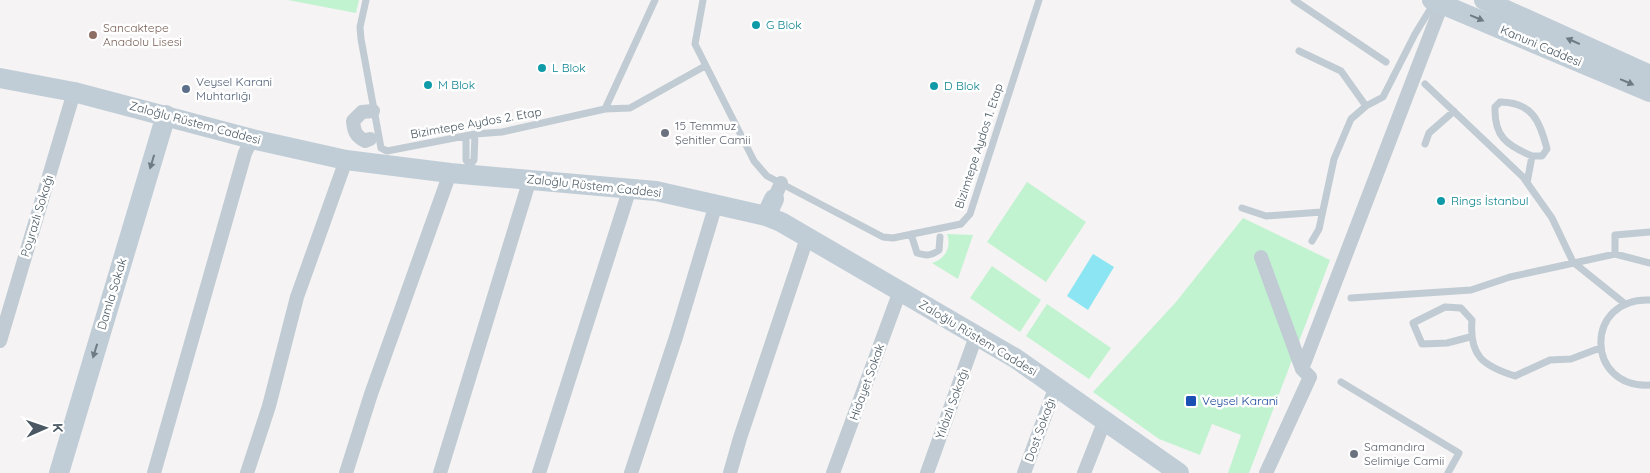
<svg xmlns="http://www.w3.org/2000/svg" width="1650" height="473" viewBox="0 0 1650 473" font-family="Quicksand,sans-serif">
<rect width="100%" height="100%" fill="#f5f3f3"/>
<path fill="#c1f3d0" d="M288,0H359L356,13Z
M1027,182L1086,222L1046,282L987,242Z
M1243,218L1330,260L1249,473H1228L1241,435L1212,424L1200,455L1159,439L1093,392L1176,302Z
M947,234L973,235L958,279L932,263C945,259 952,247 947,234Z
M992,266L1041,300L1020,332L970,298Z
M1047,304L1111,348L1089,379L1026,336Z"/>
<path fill="#8ce5f2" d="M1093,254L1114,267L1088,310L1067,296Z"/>
<g fill="none" stroke-linecap="round" stroke-linejoin="round">
<path stroke="#c0cbd3" stroke-width="7" d="M366,0L360,27L361,39L381,148L387,151L475,134L502,132L605,109L655,0
M703,0L695,44L754,161L767,176L883,237L893,238L961,224L970,214L1039,0
M1294,0L1386,62
M1299,51L1341,71L1366,106
M1425,84L1523,177L1552,218L1573,262L1624,303
M605,109L630,108L705,66
M466,136V160L470,165
M1425,144L1429,133L1454,111
M470,172V165L474,160L475,134
M1527,183L1532,156H1542L1547,149C1540,121 1532,102 1500,102L1495,107C1494,136 1506,145 1532,156
M1242,208L1266,216L1322,212
M911,234L917,253C926,256 931,256 939,250L940,237
M1312,241L1319,229L1334,159L1351,119L1366,106L1383,97L1415,34L1434,3
M1615,254V235L1650,232
M1351,298L1471,290L1510,277L1615,254L1650,263
M1650,300C1584,297 1585,389 1650,385
M1470,337L1447,343L1422,344L1413,323L1445,307L1461,308L1472,320C1469,356 1483,366 1515,376L1550,360L1571,359L1600,348
M1341,382L1459,453L1448,473"/>
<path stroke="#c0cbd3" stroke-width="14" d="M370,139L365,141C356,136 354,132 353,121L362,112L373,111
M774,199L781,183
M1261,257L1302,369
M0,341L74,92
M154,473L230,206L245,153L252,139
M247,473L269,406L297,297L346,160
M346,473L371,394L450,173
M440,473L530,179
M539,473L630,188
M631,473L676,337L716,204
M730,473L740,438L807,238
M833,473L900,291
M927,473L976,336
M1024,473L1056,386
M1084,473L1105,420
M1266,473L1310,377L1302,369L1442,4"/>
<path stroke="#c0cdd7" stroke-width="20" d="M1432,0L1650,92
M1484,0L1650,75
M0,78L74,92L252,139L346,160L450,173L656,191L766,216L781,222L1015,358L1179,473
M766,216L774,199
M59,473L166,115"/>
</g>
<defs><path id="oneway-solid" d="M-6-.8H1V-3.2L6.5 0L1 3.2V.8H-6Z" transform="scale(1.25)"/></defs>
<g fill="#6d7b85">
<use href="#oneway-solid" transform="translate(1477 18) rotate(23)"/>
<use href="#oneway-solid" transform="translate(1573 41) rotate(-156)"/>
<use href="#oneway-solid" transform="translate(1627 82) rotate(23)"/>
<use href="#oneway-solid" transform="translate(152 162) rotate(107)"/>
<use href="#oneway-solid" transform="translate(95 351) rotate(107)"/>
</g>
<g fill="#0f9aa8" stroke="#fff" stroke-width="2">
<circle cx="756" cy="25" r="5"/>
<circle cx="542" cy="68" r="5"/>
<circle cx="428" cy="85" r="5"/>
<circle cx="934" cy="86" r="5"/>
<circle cx="1441" cy="201" r="5"/>
</g>
<circle fill="#8d6e63" stroke="#fff" stroke-width="2" cx="93" cy="35" r="5"/>
<circle fill="#5c6f8a" stroke="#fff" stroke-width="2" cx="186" cy="89" r="5"/>
<g fill="#6b7280" stroke="#fff" stroke-width="2">
<circle cx="665" cy="133" r="5"/>
<circle cx="1354" cy="454" r="5"/>
</g>
<rect fill="#1a4fb4" stroke="#fff" stroke-width="2" x="1185" y="395" width="12" height="12" rx="2.5"/>
<g text-anchor="middle" stroke-width="5" stroke-linejoin="round" paint-order="stroke">
<g font-size="12" fill="#0d838f" stroke="#fff" text-anchor="start">
<text x="766" y="29">G Blok</text>
<text x="552" y="72">L Blok</text>
<text x="438" y="89">M Blok</text>
<text x="944" y="90">D Blok</text>
<text x="1451" y="205">Rings İstanbul</text>
</g>
<g font-size="12" fill="#785e54" stroke="#fff" text-anchor="start">
<text x="103" y="32">Sancaktepe<tspan x="103" dy="14">Anadolu Lisesi</tspan></text>
</g>
<g font-size="12" fill="#495862" stroke="#fff">
<text transform="translate(1541 46) rotate(23)" y="4">Kanuni Caddesi</text>
<text transform="translate(195 123) rotate(15)" y="4">Zaloğlu Rüstem Caddesi</text>
<text transform="translate(476 123) rotate(-10)" y="4">Bizimtepe Aydos 2. Etap</text>
<text transform="translate(979 146) rotate(-72)" y="4">Bizimtepe Aydos 1. Etap</text>
<text transform="translate(594 186) rotate(6)" y="4">Zaloğlu Rüstem Caddesi</text>
<text transform="translate(37 216) rotate(-73)" y="4">Poyrazlı Sokağı</text>
<text transform="translate(112 294) rotate(-73)" y="4">Damla Sokak</text>
<text transform="translate(978 338) rotate(31)" y="4">Zaloğlu Rüstem Caddesi</text>
<text transform="translate(867 382) rotate(-70)" y="4">Hidayet Sokak</text>
<text transform="translate(952 404) rotate(-70)" y="4">Yıldızlı Sokağı</text>
<text transform="translate(1040 430) rotate(-70)" y="4">Dost Sokağı</text>
</g>
<g font-size="12" fill="#4e5e75" stroke="#fff" text-anchor="start">
<text x="196" y="86">Veysel Karani<tspan x="196" dy="14">Muhtarlığı</tspan></text>
</g>
<g font-size="12" fill="#5b616d" stroke="#fff" text-anchor="start">
<text x="675" y="130">15 Temmuz<tspan x="675" dy="14">Şehitler Camii</tspan></text>
<text x="1364" y="451">Samandıra<tspan x="1364" dy="14">Selimiye Camii</tspan></text>
</g>
<g font-size="12" fill="#164399" stroke="#fff" text-anchor="start">
<text x="1202" y="405">Veysel Karani</text>
</g>
</g>
<g transform="translate(45 428) rotate(88)" stroke="#ffffff" stroke-width="4" paint-order="stroke">
<path d="M0-4L9 19L0 12L-9 19Z" fill="#495862"/>
<text y="-8" font-size="14" font-weight="bold" text-anchor="middle" fill="#495862">K</text>
</g>
</svg>
